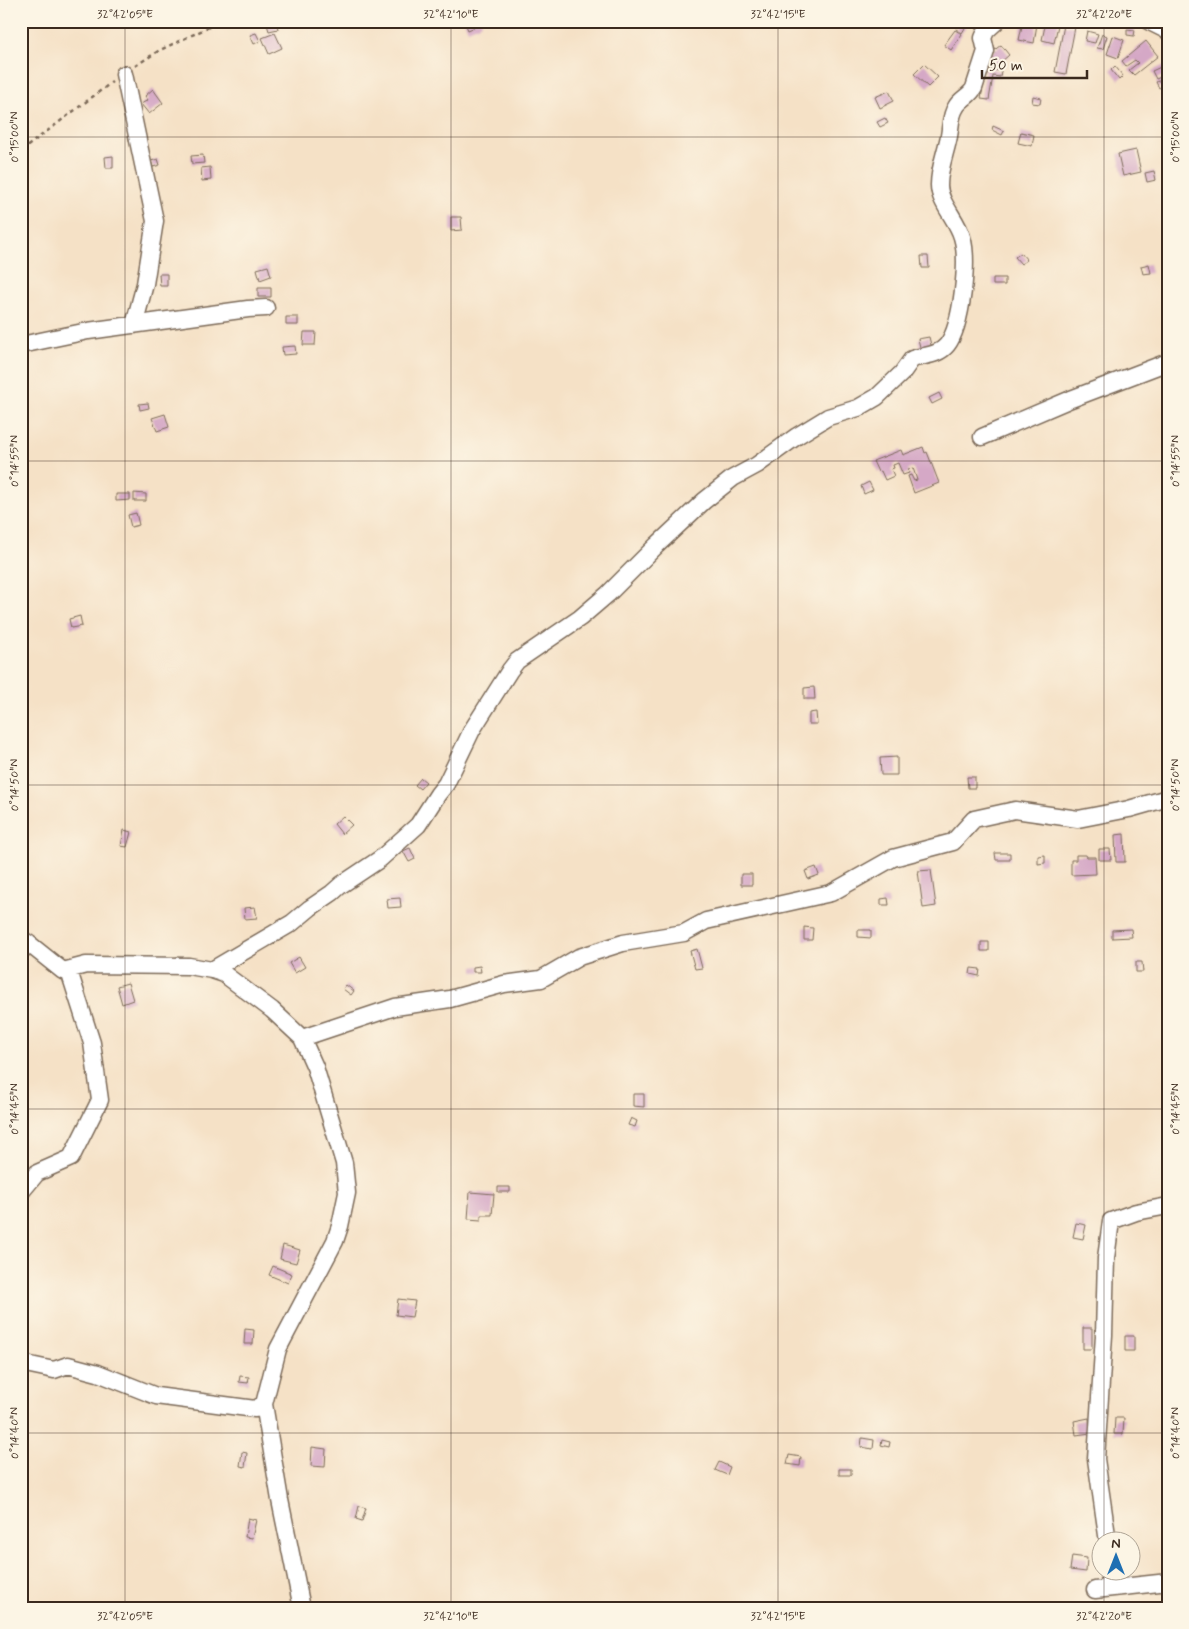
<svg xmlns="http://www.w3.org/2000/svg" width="1189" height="1629" viewBox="0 0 1189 1629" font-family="Mynerve,sans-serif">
<rect width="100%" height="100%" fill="#fcf5e5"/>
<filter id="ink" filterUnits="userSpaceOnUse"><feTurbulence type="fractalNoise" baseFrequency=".02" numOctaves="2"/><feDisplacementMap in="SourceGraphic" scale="10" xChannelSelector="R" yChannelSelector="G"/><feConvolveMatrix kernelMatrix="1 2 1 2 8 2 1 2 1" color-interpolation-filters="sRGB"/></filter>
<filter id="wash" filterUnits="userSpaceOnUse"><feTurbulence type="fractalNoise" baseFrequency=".0096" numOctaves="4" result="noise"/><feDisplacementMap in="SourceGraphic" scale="20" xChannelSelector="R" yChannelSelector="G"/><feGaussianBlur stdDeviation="1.12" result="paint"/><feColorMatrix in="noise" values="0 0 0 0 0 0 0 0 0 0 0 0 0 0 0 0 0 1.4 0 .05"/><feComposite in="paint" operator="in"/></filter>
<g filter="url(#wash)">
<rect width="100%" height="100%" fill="#f5e1c6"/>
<g id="blocks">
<path fill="#d5a8c6" d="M266,21H276L278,29L269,31Z
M464,21H481L482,24L468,30Z
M961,21L968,23L962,33L956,29Z
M1023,21L1037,24L1034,43L1019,40Z
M1046,21H1059L1054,43L1042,40Z
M1064,25L1075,27L1066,74L1055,72Z
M1127,29L1135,30L1134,36L1127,35Z
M955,30L962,34L951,50L944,45Z
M1087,31L1098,34L1095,43L1085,41Z
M256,33L260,41L254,44L250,35Z
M275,33L282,48L269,54L262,38Z
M1102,34L1107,36L1103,49L1097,48Z
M1113,36L1124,40L1118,58L1107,54Z
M1146,41L1158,56L1134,75L1129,70L1138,63L1135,60L1126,66L1122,61Z
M1001,45L1009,55L993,69L987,61L988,55Z
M924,64L938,77L928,87L914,74Z
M1165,65L1168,74L1156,79L1152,71Z
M1115,66L1123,76L1119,80L1111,70Z
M984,68L1001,71L1000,77L993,76L989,100L981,99L985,74Z
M1168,77V84L1159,88L1156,82Z
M153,89L163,103L149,114L141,104L148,100L145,96Z
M1168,89V98L1165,99L1161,92Z
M889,91L894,101L880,108L875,97Z
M1033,96L1041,98L1040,104L1032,103Z
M885,118L888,123L880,127L877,122Z
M993,126L1004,131L1002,135L992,130Z
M1021,132L1034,135L1032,146L1018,143Z
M1136,150L1141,172L1123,176L1118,154Z
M203,155L204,163L192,164L191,156Z
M113,156V168H106L105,157Z
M158,159L160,165L153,167L151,161Z
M210,167L211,180L202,181L201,168Z
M1154,171L1156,180L1147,182L1145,173Z
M451,217H461L462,230L451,231Z
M1021,253L1027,260L1021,264L1015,257Z
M921,256H928L929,268H922Z
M1149,264L1151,273L1143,274L1141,266Z
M268,266L271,276L260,280L257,269Z
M159,274H167V286H160Z
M993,278H1005V285H993Z
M258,288H271V297H258Z
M286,317H298V325H286Z
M304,332H316L315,345H303Z
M929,337L932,349L921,351L918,339Z
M295,346L296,354L283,355L282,347Z
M939,393L942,399L932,404L929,398Z
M148,403L149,408L140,410L139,404Z
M165,414L169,427L157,431L152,418Z
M923,447L925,453L927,452L939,483L914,493L908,476L911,475L914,481L917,480L913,468L908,469L909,473L903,475L898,463L893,465L894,468L891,469L894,476L885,480L881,471L878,472L873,461L901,450L903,455Z
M869,482L873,490L864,494L861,486Z
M134,493L146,494V501H134Z
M116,494H130V500L116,501Z
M136,513L139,525L131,527L128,515Z
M80,616L82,626L71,628L69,619Z
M814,687L815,699H804V688Z
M816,712L817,724H809V713Z
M897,757V775H881L880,758Z
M967,777H975V788H968Z
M421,778L426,782L420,789L415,785Z
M343,816L352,825L342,834L334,824Z
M124,830L131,832L127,847L121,846Z
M1124,834L1125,862H1116L1115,835Z
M410,848L415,859L409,862L403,851Z
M1099,849H1110L1111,860H1099Z
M995,853H1010V860H996Z
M1045,855V863L1038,864V856Z
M1076,855H1086L1087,857H1095L1096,874L1071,875V860H1076Z
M816,867L819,875L808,879L805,871Z
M931,870L936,906L923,908L918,871Z
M741,874H752V885H741Z
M400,898L401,907L388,908L387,899Z
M888,898L889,905H881V899Z
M255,907L257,918L245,919L244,908Z
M804,927L813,928L812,940H804Z
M1131,929L1132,937L1112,938V930Z
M858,930H871V938L858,937Z
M981,942H989V951H981Z
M697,949L702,968L695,969L690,951Z
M299,957L305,967L295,973L289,963Z
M1136,962H1142L1143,972H1136Z
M480,966L481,972H473V967Z
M971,968L980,969L979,976L970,974Z
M128,983L133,1000L122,1004L117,986Z
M346,985L354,991L351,995L343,989Z
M633,1094H644V1107L633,1106Z
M631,1118L637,1121L635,1127L628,1125Z
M498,1187H510V1192H498Z
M470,1192L494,1194L492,1215H481V1220L468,1219Z
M1076,1223L1086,1225L1083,1239L1073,1237Z
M283,1245L300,1250L296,1263L280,1259Z
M273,1266L292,1274L288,1283L269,1275Z
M398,1299L415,1301L412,1317L396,1315Z
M1083,1328H1092V1349H1083Z
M245,1329L254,1330L253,1344H244Z
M1125,1336H1134V1351H1125Z
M240,1376L249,1377L248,1383L239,1382Z
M1089,1418L1090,1433L1076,1435L1074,1421Z
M1115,1418H1124L1123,1434H1114Z
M862,1438L874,1440L873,1449L861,1447Z
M882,1440L890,1442L889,1447L881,1445Z
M312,1447L326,1449L325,1467L311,1466Z
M242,1452L247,1453L245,1467L240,1466Z
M789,1455L801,1457L800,1466L787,1464Z
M719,1462L730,1467L727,1475L715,1470Z
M839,1469H851V1475H839Z
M359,1506L366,1508L362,1521L356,1519Z
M248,1518L256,1520L252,1538L245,1537Z
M1072,1556L1087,1558L1086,1572L1070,1570Z"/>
</g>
</g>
<g filter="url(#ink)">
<use href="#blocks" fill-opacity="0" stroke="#7c6a59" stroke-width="1"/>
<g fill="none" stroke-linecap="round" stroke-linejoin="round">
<g stroke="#7c6a59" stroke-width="19">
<path id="minor" d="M1148,21L1168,31
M124,74L155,221L145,284L134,325
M21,345L88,331L248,309L266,308
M982,437L1071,399L1168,362
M21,939L28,943L63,971L86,965L189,966L212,970L224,974L272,1010L302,1038L315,1067L344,1163L347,1193L340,1226L335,1241L278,1349L264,1404L280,1500L302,1608
M212,970L292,923L310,908L332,893L341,885L380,859L418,825L438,794L446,784L472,730L510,670L517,661L580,618L608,594L657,545L704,501L733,478L757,465L797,436L828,417L858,408L877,397L902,373L912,359C924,355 938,356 947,345C962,326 969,260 962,237C957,219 939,203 939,185C939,168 946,152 949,136C951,126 950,116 956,107C960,99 970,96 974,88L986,51L983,38L986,31L997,21
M302,1038L395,1007L450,999L504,984L541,979L579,957L623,943L684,933L706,921L831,893L893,858L953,842L974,819L1015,810L1078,819L1129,809L1168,798
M21,1192L37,1173L71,1158L100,1100L92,1043L69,971
M21,1363L54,1370L68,1365L98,1373L156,1396L255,1409L264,1404
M1108,1542L1096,1459L1104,1335L1106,1258L1111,1221L1136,1212L1168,1206
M1109,1572L1110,1588
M1095,1590L1168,1582"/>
</g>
<path stroke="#7c6a59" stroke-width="2.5" stroke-dasharray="4 4" stroke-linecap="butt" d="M135,66L160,50L222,21
M21,151L112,82"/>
<use href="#minor" stroke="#fff" stroke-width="16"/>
</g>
</g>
<path fill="none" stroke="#3b2a1e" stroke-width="1" stroke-opacity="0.45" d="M125,21V1608M451,21V1608M778,21V1608M1104,21V1542M21,137H1168M21,461H1168M21,785H1168M21,1109H1168M21,1433H1168M1104,1572V1608"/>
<rect width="1189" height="1629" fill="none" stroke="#fcf5e5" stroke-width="55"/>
<g transform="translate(1116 1556)"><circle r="24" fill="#fcf5e5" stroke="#afa495"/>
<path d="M0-4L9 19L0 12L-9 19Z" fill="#1f6fb2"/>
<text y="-8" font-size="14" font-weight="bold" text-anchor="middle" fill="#3b2a1e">N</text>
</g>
<path d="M982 70v8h105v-8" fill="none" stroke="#3b2a1e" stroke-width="2.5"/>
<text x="989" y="70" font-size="15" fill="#3b2a1e" stroke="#fcf5e5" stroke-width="4" paint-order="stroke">50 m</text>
<rect x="28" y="28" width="1134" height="1574" fill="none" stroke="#3b2a1e" stroke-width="2"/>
<g font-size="12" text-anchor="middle" fill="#3b2a1e">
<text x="125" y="18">32°42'05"E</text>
<text x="451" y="18">32°42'10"E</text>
<text x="778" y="18">32°42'15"E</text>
<text x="1104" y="18">32°42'20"E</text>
<text transform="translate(14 137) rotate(-90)" y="4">0°15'00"N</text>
<text transform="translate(1175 137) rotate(-90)" y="4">0°15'00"N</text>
<text transform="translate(14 461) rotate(-90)" y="4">0°14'55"N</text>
<text transform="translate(1175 461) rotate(-90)" y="4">0°14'55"N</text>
<text transform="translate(14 785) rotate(-90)" y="4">0°14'50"N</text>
<text transform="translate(1175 785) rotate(-90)" y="4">0°14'50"N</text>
<text transform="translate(14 1109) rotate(-90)" y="4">0°14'45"N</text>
<text transform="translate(1175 1109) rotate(-90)" y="4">0°14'45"N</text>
<text transform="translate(14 1433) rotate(-90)" y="4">0°14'40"N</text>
<text transform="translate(1175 1433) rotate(-90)" y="4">0°14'40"N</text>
<text x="125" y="1620">32°42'05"E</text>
<text x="451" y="1620">32°42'10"E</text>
<text x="778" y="1620">32°42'15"E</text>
<text x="1104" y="1620">32°42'20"E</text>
</g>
</svg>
